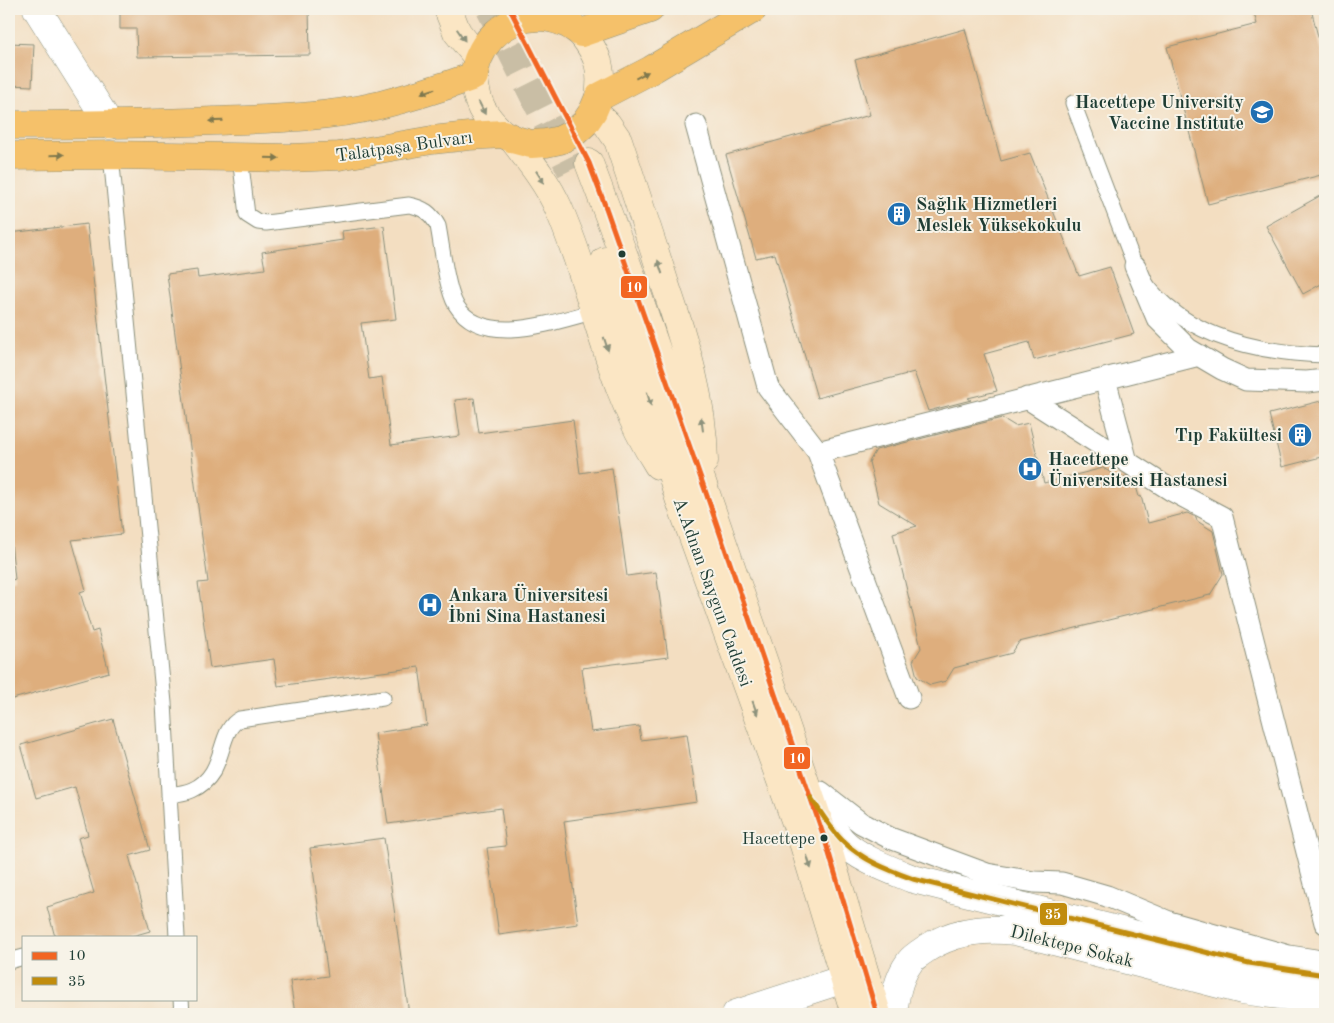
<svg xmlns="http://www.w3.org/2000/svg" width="1334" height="1023" viewBox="0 0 1334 1023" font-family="'Old Standard TT',serif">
<rect width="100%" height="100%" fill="#f7f3e8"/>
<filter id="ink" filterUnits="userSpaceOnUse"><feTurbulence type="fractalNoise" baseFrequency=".02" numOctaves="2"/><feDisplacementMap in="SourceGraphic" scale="10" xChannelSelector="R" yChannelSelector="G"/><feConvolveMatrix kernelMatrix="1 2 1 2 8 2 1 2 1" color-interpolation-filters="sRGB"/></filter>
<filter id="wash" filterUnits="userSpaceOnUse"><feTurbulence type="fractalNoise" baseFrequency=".0096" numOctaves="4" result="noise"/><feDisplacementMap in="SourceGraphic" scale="20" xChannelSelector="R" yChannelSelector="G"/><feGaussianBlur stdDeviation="1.12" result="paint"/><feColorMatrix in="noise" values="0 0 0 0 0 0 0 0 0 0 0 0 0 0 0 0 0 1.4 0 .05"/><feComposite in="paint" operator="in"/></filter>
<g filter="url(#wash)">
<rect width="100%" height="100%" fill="#f3dec1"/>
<g id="blocks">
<path fill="#deae7d" d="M120,9H309L310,55L137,57L136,29H120Z
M1253,9H1311L1325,64V174L1208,204L1167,47L1257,24Z
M965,29L1001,161L1030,153L1079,276L1110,267L1134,334L1034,360L1029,342L984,354L997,391L968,398L971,400L928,411L914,372L817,398L775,254L756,258L726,155L870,115L855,60Z
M9,43L34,44L32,86L9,85Z
M1325,193V282L1303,294L1266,226Z
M87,224L122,534L72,540L86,590L80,592L92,632L98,630L109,672L9,700V581L15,579L9,524V233Z
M384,226L396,319L361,323L369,379L382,377L391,445L460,436L455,400L474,398L479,433L573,420L580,473L612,468L627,576L656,572L668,657L582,668L591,732L639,726L641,740L687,734L697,802L564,821L578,924L499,935L487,848L506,846L501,808L388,824L375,733L427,725L419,667L278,686L274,659L210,668L198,583L208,582L167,274L197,270L198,278L265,269L262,252L343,240L342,231Z
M1325,400V456L1282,467L1269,414Z
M1002,418L1015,426L1029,423L1044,483L1103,468L1120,478L1127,476L1135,482L1139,497L1141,496L1148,523L1187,513L1196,517L1197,521L1213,531L1223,574L1210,595L1019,642L1012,653L954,668L946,681L930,685L917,677L913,661L921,648L893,533L917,526L879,503L869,462L876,450Z
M113,719L150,850L129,856L150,931L129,937H55L47,907L94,893L78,838L88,835L75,787L36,798L21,745Z
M384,838L409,1014H295L290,981L328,976L310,848Z"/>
</g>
</g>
<g filter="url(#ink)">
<use href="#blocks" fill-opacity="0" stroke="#898e7a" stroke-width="1"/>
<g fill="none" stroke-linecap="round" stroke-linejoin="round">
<path stroke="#c9bea5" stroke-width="28" stroke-dasharray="28 14" stroke-linecap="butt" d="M490,9L571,170"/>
<g stroke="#898e7a" stroke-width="17">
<path id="service" d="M1073,103L1135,266C1169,334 1255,353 1325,355
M111,155L164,703L177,937
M240,157L247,215L258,222L266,223L409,205C424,208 431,213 438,226C442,246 446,288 456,305C483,349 556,321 596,311
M169,795C177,794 185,793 192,790C228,774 216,731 240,719L383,698
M9,961L24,957
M181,999L182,1014"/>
</g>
<g stroke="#898e7a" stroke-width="23">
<path id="pedestrian" d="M696,125L768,387L818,452L1199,355
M1135,266L1157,318L1188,349L1222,369L1246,380L1307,382L1325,380
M1105,379L1127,462
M1027,398L1171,490L1222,517L1325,923
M818,452L909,698
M821,792L861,823L890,838L987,874L1034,882L1062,883L1107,896L1169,922L1289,956L1315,960"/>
</g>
<g stroke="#898e7a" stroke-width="29">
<path id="minor" d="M37,9L110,125
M816,805C824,817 832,829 841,840C857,858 891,870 913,879L1249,963L1325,975
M893,1014C895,997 898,978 909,963C911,959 916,956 920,953C948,932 981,927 1015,931L1242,990L1325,1001"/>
</g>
<g stroke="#898e7a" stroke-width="29">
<path id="tertiary" d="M736,1014L844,979"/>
</g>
<g stroke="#898e7a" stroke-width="29">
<path id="secondary" d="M448,9L457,32L478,58
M581,33C599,55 603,70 599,97
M474,76C476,103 483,116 503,134
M593,111L607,124L618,140C634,188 650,236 665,284C685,343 703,398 704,461
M512,138C528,159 547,182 558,207C595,291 608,388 658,465
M589,163L627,264L825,840L877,1014
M605,261L639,364L679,498L804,845L855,1014"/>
</g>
<g stroke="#898e7a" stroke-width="29">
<path id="primary" d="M9,125C77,125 145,124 214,121C269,119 326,118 380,105C412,97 443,87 474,76C475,70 476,63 479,57C493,23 532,8 565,23C571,25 576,30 581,33L650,9
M9,156L111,155L289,158L339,156L432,140L469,136L503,134L516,140L531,144L546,143L560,140L574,133L585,123L593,111L599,97L651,70L753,9"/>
</g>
<use href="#service" stroke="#fff" stroke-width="15"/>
<use href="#pedestrian" stroke="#fff" stroke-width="21"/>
<use href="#minor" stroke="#fff" stroke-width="28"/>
<use href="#tertiary" stroke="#fff" stroke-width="28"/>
<use href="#secondary" stroke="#fbe6c4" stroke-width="28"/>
<use href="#primary" stroke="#f5c16b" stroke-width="28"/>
<g stroke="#f7f3e8" stroke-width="9">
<path id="bus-1" d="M510,9L589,163L606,208L705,490L825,840L877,1014"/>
</g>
<g stroke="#f7f3e8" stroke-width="9">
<path id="bus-2" d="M811,798C821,812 831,830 844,842C862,860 889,870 913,879L1249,963L1325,975"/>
</g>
<use href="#bus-1" stroke="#f26522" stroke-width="5"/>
<use href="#bus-2" stroke="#c18c0d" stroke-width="5"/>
</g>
<defs><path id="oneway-solid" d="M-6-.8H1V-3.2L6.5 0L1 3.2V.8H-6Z" transform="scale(1.25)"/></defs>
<g fill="#8d927c">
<use href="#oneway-solid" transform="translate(461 35) rotate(56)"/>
<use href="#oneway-solid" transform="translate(482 108) rotate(63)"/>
<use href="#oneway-solid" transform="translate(540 177) rotate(58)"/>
<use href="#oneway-solid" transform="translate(660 267) rotate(-108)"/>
<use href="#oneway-solid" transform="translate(606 344) rotate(72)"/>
<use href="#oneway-solid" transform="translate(649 399) rotate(74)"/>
<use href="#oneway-solid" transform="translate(702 424) rotate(-98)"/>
<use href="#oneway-solid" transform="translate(755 708) rotate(70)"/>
<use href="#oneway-solid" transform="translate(809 862) rotate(73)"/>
</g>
<g fill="#7f784d">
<use href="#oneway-solid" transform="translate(642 75) rotate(-28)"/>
<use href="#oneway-solid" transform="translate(428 91) rotate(162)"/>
<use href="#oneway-solid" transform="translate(216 121) rotate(178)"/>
<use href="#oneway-solid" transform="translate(57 155) rotate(-1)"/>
<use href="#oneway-solid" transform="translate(272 158) rotate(1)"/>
</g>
</g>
<defs>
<g id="university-disc" transform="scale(1.25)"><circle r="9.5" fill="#1f6fb2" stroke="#f7f3e8"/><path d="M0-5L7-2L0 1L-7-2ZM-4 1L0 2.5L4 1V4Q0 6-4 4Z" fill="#fff"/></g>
<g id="building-disc" transform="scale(1.25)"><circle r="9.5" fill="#1f6fb2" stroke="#f7f3e8"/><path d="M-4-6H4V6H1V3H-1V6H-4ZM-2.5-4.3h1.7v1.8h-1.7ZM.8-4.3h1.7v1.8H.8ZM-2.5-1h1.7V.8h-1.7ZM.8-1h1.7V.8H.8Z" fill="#fff"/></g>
<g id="hospital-disc" transform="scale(1.25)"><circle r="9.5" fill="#1f6fb2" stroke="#f7f3e8"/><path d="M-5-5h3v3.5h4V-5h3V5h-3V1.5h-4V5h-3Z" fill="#fff"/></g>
</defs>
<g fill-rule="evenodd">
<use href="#university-disc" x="1262" y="112"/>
<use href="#building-disc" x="899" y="214"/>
<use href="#building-disc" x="1300" y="435"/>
<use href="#hospital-disc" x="1030" y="469"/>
<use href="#hospital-disc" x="430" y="605"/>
</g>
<g fill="#1f3d34" stroke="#f7f3e8" stroke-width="2">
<circle cx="622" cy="254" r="4.5"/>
<circle cx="824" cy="838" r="4.5"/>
</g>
<g text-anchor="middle" stroke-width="4" stroke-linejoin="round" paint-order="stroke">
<g font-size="17" fill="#1f3d34" stroke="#f7f3e8" text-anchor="end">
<text x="815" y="844">Hacettepe</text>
</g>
<g font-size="18" font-weight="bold" fill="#1f3d34" stroke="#f7f3e8" text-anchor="start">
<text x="1244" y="108" text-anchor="end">Hacettepe University<tspan x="1244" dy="21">Vaccine Institute</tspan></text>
<text x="916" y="210">Sağlık Hizmetleri<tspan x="916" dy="21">Meslek Yüksekokulu</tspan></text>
<text x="1282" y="441" text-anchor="end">Tıp Fakültesi</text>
<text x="1048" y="465">Hacettepe<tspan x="1048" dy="21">Üniversitesi Hastanesi</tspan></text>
<text x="448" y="601">Ankara Üniversitesi<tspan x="448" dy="21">İbni Sina Hastanesi</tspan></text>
</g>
<g font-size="18" fill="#1f3d34" stroke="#f7f3e8">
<text transform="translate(404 146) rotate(-8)" y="6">Talatpaşa Bulvarı</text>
<text transform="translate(713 592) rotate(70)" y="6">A.Adnan Saygun Caddesi</text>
<text transform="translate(1072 946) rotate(14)" y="6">Dilektepe Sokak</text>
</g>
</g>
<g stroke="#f7f3e8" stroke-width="2">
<rect x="620" y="275" width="28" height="24" rx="5" fill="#f26522"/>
<rect x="783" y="746" width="28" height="24" rx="5" fill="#f26522"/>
<rect x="1039" y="902" width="29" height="24" rx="5" fill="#c18c0d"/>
</g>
<g font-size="14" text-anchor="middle" font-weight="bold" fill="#fff">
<text x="634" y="292">10</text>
<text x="797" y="763">10</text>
<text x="1053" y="919">35</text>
</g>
<rect width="1334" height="1023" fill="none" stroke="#f7f3e8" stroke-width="30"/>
<rect x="22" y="936" width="175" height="65" fill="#f7f3e8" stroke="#a1aaa0"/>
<rect x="32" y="952" width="25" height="8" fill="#f26522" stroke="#a1aaa0"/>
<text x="68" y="960" font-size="15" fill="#1f3d34">10</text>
<rect x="32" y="977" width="25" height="8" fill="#c18c0d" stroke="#a1aaa0"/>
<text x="68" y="986" font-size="15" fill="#1f3d34">35</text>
</svg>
